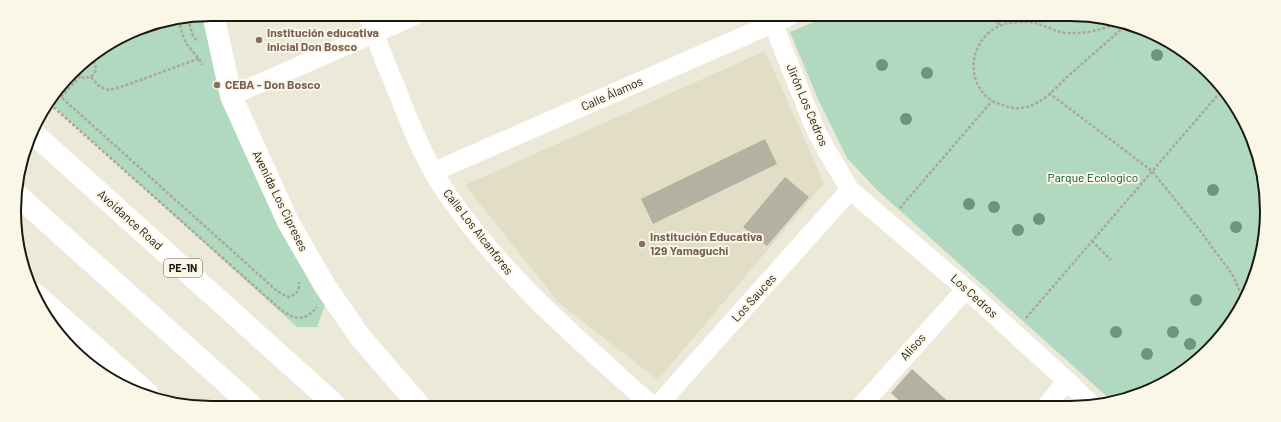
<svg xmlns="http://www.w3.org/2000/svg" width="1281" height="422" viewBox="0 0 1281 422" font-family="Barlow,sans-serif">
<rect width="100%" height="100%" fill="#ede9d9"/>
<path fill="#e2ddc5" d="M765,51L824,183L658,380L559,303L465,185Z"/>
<path fill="#b0d9bf" d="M205,15L327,299L317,327H297L50,103L81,63L136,29Z
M826,17L1109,18L1180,47L1234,102L1263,173V250L1241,309L1200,359L1157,388L1112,401L877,190L847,158L818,99L790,32Z"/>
<path fill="#b5b1a2" d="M765,139L777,164L653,224L641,199Z
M785,177L809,197L767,246L743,227Z
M912,369L953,406H905L891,393Z"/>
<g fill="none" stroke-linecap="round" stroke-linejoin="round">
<path stroke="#aba79b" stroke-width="2.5" stroke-dasharray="3 2" stroke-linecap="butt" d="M996,17L999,25
M188,19L193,36L198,42
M179,20C181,30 183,39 189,47C194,54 199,57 202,65
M1119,22C1103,30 1084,34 1066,33C1055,32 1045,25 1035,23C1025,21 1007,22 999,26C973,38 965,73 984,94C988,99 994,102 1000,104C1011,109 1023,110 1034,104C1046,99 1056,88 1065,79C1085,61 1106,43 1126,25
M76,69L77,72L83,78L91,77C96,72 97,69 94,62L87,59
M80,76L61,97L277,291L288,297L296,294L299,287V282
M91,77L100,87L109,90L124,86L200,58
M1049,93L1152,171L1198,228L1232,274L1244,300
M50,104L280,309C295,320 304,322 317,307
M900,208L992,101
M1092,241L1111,260
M1026,318L1222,90"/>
<path stroke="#fff" stroke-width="19" d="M368,15C376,40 386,64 396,88C407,116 418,145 433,171C442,189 455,205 467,221C520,291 587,347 651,405
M770,16L816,131L827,151L850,190L966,289L1067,381L1093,406
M231,96L416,15
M433,172L790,16
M658,405L850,190
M861,406L966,289
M1046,406L1067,381"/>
<path stroke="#fff" stroke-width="22" d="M213,14L231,96L288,222L325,286L360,337L419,405
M35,294L148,394"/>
<path stroke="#fff" stroke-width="22" d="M32,132L335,405
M16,194L250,404"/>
</g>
<g fill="#6c957c">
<circle cx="1157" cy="55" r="6"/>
<circle cx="882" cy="65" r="6"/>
<circle cx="927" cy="73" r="6"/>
<circle cx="906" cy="119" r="6"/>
<circle cx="1213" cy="190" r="6"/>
<circle cx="969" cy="204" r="6"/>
<circle cx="994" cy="207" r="6"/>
<circle cx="1039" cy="219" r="6"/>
<circle cx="1236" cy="227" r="6"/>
<circle cx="1018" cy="230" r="6"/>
<circle cx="1196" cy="300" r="6"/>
<circle cx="1116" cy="332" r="6"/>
<circle cx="1173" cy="332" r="6"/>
<circle cx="1190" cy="344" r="6"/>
<circle cx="1147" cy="354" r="6"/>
</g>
<g fill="#8d6e63" stroke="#faf7e6" stroke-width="1.5">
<circle cx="259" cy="40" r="4"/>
<circle cx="217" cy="85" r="4"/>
<circle cx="642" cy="244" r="4"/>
</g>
<g text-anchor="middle" stroke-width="4" stroke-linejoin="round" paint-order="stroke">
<rect fill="#faf7e6" stroke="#5d5b52" stroke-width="1" x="164" y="259" width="38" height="18" rx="3"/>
<g font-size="11" font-weight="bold" fill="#1a1813">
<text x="183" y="272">PE-1N</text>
</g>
<g font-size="12" font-weight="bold" fill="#785e54" stroke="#faf7e6" text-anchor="start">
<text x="267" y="37">Institución educativa<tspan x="267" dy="14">inicial Don Bosco</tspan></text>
<text x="225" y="89">CEBA - Don Bosco</text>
<text x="650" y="241">Institución Educativa<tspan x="650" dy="14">129 Yamaguchi</tspan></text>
</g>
<g font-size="12" fill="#1a1813" stroke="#faf7e6">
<text transform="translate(612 94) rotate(-24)" y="4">Calle Álamos</text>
<text transform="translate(807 105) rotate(67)" y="4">Jirón Los Cedros</text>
<text transform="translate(280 201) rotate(64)" y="4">Avenida Los Cipreses</text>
<text transform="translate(130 220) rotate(42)" y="4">Avoidance Road</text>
<text transform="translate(478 232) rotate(52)" y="4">Calle Los Alcanfores</text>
<text transform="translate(974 296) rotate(42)" y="4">Los Cedros</text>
<text transform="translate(754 298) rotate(-48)" y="4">Los Sauces</text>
<text transform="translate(913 347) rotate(-48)" y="4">Alisos</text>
</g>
<g font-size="12" fill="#02502f" stroke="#faf7e6">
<text x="1093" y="182">Parque Ecologico</text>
</g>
</g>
<path d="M0 0H1281V422H0ZM211 21H1070A190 190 0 0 1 1260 211V211A190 190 0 0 1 1070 401H211A190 190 0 0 1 21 211V211A190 190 0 0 1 211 21Z" fill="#faf7e6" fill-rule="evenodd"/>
<path fill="none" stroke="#1a1813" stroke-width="2" d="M211 21H1070A190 190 0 0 1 1260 211V211A190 190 0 0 1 1070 401H211A190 190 0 0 1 21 211V211A190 190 0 0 1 211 21Z"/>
</svg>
